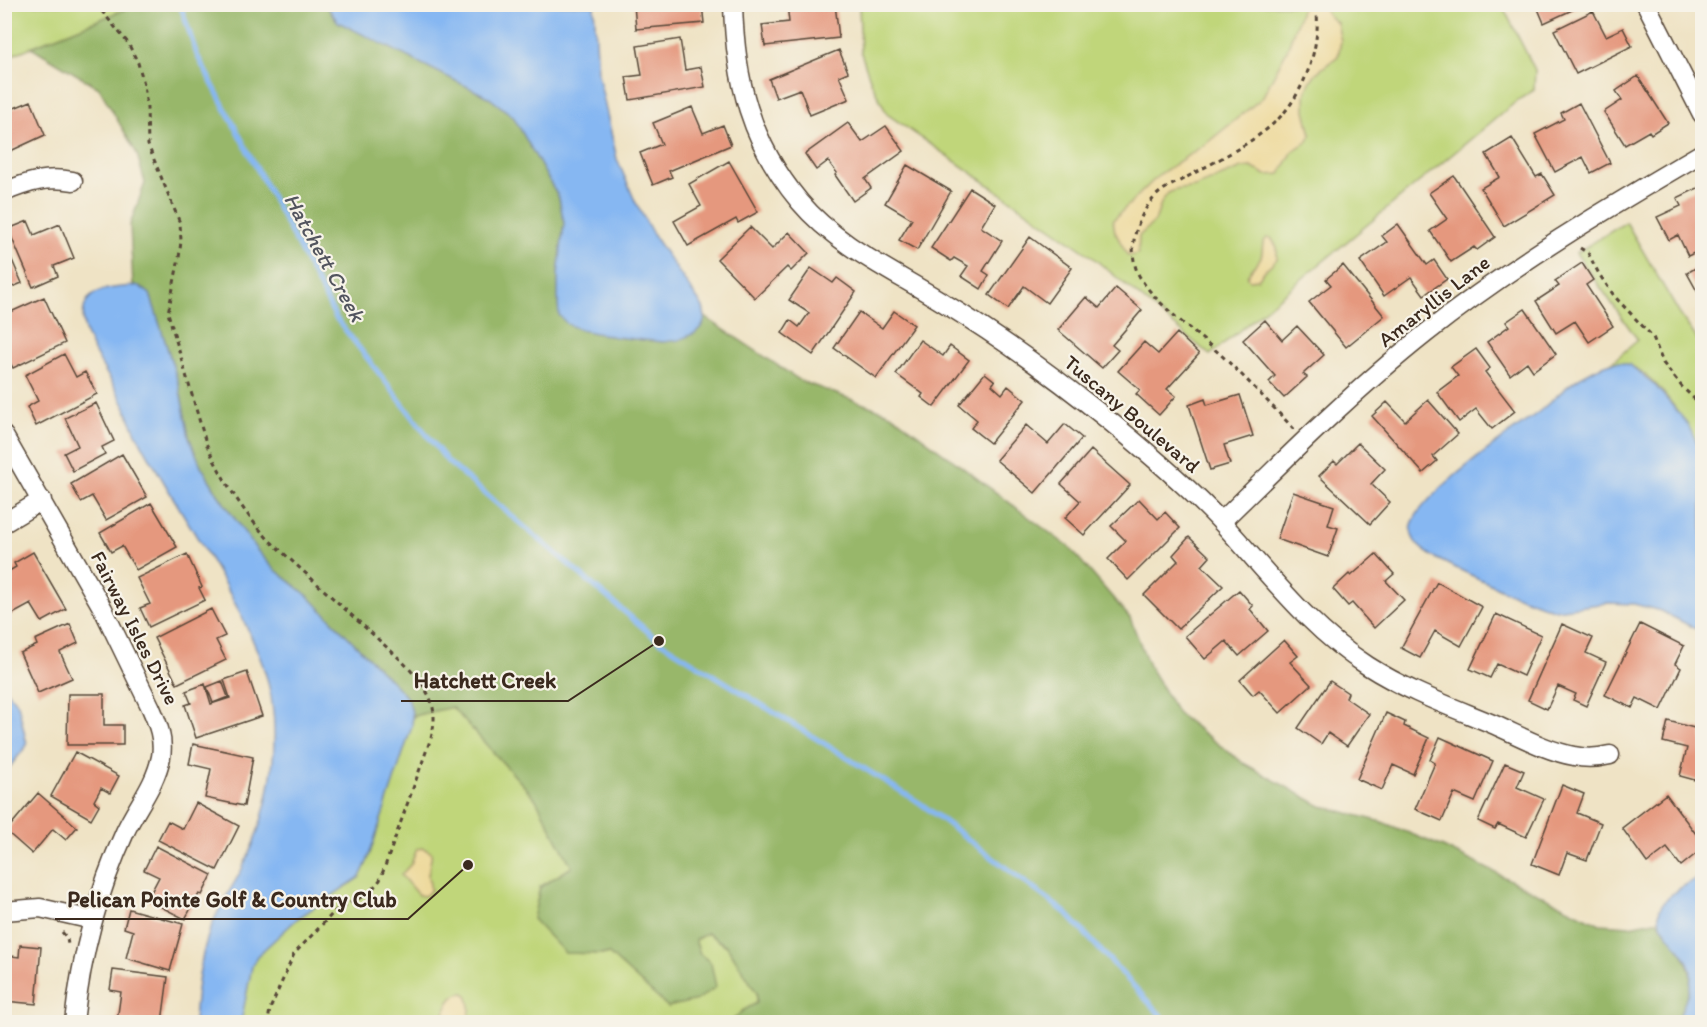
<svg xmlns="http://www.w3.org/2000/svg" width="1707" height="1027" viewBox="0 0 1707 1027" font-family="Itim,sans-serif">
<rect width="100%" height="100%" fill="#f7f3e8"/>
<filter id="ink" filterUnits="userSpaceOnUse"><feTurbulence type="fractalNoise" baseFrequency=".0167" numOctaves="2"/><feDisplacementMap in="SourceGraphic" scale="12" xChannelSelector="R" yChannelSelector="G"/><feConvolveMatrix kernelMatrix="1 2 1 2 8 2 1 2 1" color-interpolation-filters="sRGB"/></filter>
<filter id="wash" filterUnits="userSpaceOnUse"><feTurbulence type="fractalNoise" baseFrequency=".008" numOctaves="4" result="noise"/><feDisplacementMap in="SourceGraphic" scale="24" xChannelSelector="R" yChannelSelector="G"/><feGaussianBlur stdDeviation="1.35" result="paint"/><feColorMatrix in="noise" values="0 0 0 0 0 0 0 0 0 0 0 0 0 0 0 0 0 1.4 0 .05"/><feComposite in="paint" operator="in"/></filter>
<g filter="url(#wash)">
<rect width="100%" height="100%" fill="#efe3c5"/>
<path fill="#c0d67a" stroke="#7e804c" stroke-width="1.5" d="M130,4L131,7L5,58L4,5Z
M859,5H1502L1535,70L1534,90L1518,100L1210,355L1091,256L887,114L871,82L861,53Z
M1626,222L1679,313L1702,346V453C1688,425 1649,357 1611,363L1638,340L1576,253Z
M452,707L535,798L572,867L540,887L565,953L609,954L668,1007L711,963L700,954L695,940L707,933L727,946L757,993V1003L742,1011L731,1022H241L252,966L257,956L298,918L360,877L367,862L412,726L413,716Z"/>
<path fill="#98b76a" stroke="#6a7044" stroke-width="1.5" d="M130,5H326L338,22L488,97L513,116L559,198L564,223L558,275L559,315L581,330L615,337L663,342L703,325L705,317L801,381L891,414L1070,548L1130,618L1149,666L1178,714L1245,764L1321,806L1382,822L1443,847L1600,924L1630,926L1659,920C1662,930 1669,935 1675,943C1700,976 1690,987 1677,1022H731L742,1011L757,1003V993L727,946L707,933L695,940L700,954L711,963L716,987L697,1000L668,1007L609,954L565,953L533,919L540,887L572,867L535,798L452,707L413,716L408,699L402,692L308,596L273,568L256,549L219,496L201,466L189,437L179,385L150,294L139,286H133L130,225L145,183L137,154L99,88L31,47L131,7Z"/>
<path fill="#eeda9e" stroke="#94825e" stroke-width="1.5" d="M1303,5H1323C1325,13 1330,18 1337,23L1341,41L1338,56L1316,73L1310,82L1305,95V110L1311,135L1308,141L1293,151L1280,174L1266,175L1251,167L1242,168L1195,187L1175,190L1168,193L1162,201L1155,221L1139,236L1138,254L1128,256L1115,232L1113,220L1160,174L1207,143L1262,98L1287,50Z
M1267,238H1271L1277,247V259L1267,268L1258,279L1250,280L1247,278C1249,268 1257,265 1261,257C1264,249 1260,244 1267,238Z
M423,848L432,853L428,875L431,890L425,896L418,895L401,875L411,864L417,849Z
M463,993L467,995C471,1006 471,1011 467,1022H445L443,1019C446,1007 449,995 463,993Z"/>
<path fill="#86b7f2" stroke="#607088" stroke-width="1.5" d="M326,5H594L598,74L617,159L635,201L655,238L703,307L705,317L703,325L695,333L679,340L663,342L615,337L581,330L567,324L559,315L558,304V275L564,223L559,198L513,116L488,97L338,22Z
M133,286H139L150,294L179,385L189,437L201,466L219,496L256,549L273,568L308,596L402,692C411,702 413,712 412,726L367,862L360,877L298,918L257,956L252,966L241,1022H194C196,991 200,954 212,925C220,905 232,888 242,869C272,808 286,727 262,663C238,599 199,542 165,484C157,470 148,455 140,441C132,426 127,410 119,395C109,376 95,357 87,336C83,326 82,315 85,305C91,287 117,288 133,286Z
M1617,362L1630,365L1654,384L1687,423L1702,453V632L1661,611L1634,604L1607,603L1555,610L1507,592L1437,559C1425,552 1408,542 1412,525C1419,495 1513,432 1541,410C1553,400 1565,387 1579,378C1591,371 1603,364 1617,362Z
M5,689L18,704L27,745L5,773Z
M1702,875V1022H1677C1682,1008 1692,989 1691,973C1688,943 1636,923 1671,895C1680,887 1692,882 1702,875Z"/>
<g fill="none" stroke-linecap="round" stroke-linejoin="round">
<path stroke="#86b7f2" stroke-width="5" d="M180,4L197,55L336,318L448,462L659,641L920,803L1066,913L1167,1022"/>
</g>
<g id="blocks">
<path fill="#e5987e" d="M634,4H702L704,23L636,29Z
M787,4H835L839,38L765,46L762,25L789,22Z
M1536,4H1585L1544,23Z
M1593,11L1606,36L1623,28L1632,46L1576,74L1554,30Z
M680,39L685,70L701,67L705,87L630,100L626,77L642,75L637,46Z
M839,50L848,72L839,76L849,99L810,115L800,89L776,98L769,79Z
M1638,76L1668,123L1651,134L1649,131L1625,145L1604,112L1622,100L1616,91Z
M31,101L45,135L4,154V104L7,111Z
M1579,103L1610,163L1591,173L1583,157L1555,172L1535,134L1564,119L1561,113Z
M692,107L703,133L723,125L731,145L669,171L672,177L653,185L640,153L662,144L653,123Z
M848,123L862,142L886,126L904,151L865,179L871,188L853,201L835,175L837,173L828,161L816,170L805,154Z
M1512,138L1536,177L1542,174L1555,195L1504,226L1481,188L1500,177L1486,154Z
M729,161L758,212L738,223L736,219L688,246L674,221L701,206L689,184Z
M907,165L951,191L917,250L899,240L912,219L885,203Z
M1454,176L1495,237L1477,250L1474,247L1451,262L1430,231L1447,219L1429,193Z
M1702,186V249L1688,256L1678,235L1669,240L1657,217L1681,206L1677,198Z
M970,188L995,204L981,227L1002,241L983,271L989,275L981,289L961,276L968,266L954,258L951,261L931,248Z
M28,221L34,235L60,224L74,258L54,266L58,276L33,287L8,229Z
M1398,224L1427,265L1434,260L1447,279L1424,295L1411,277L1384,296L1360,261L1387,242L1382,236Z
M750,227L772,249L789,232L809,253L791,271L787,267L755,298L717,259Z
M1030,237L1072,268L1047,303L1024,286L1008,309L989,295Z
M5,244L22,283L5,290Z
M1582,263L1593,280L1586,285L1613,326L1589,342L1575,321L1556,333L1536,301L1559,286L1555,281Z
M1702,264V300L1687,273Z
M1343,265L1384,316L1346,347L1309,302L1331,285L1326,279Z
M811,268L833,283L837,278L856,292L813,355L782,333L790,320L799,327L809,313L789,300Z
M1116,288L1142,310L1112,345L1118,350L1102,368L1058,330L1086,297L1099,308Z
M44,297L65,343L13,368L4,351V315Z
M1525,309L1556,354L1533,371L1527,362L1510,375L1487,342L1509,326L1506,322Z
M894,311L914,325L876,378L834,348L859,312L882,328Z
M1265,320L1282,340L1297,326L1324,355L1303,374L1307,377L1284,398L1269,382L1275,376L1243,340Z
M1177,333L1199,354L1167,389L1176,396L1159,415L1136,394L1140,390L1118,371L1144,342L1158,354Z
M920,340L943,356L950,346L969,360L934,407L921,397L923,394L896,374Z
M1476,349L1490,368L1485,372L1515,411L1492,429L1476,409L1459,422L1437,392L1458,376L1451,367Z
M64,354L76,377L85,372L97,394L36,426L27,407L38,401L25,375Z
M985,373L995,381L992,385L1002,394L1008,386L1025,400L990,443L971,428L977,420L959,405Z
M1240,395L1253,436L1224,445L1230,464L1210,470L1189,405L1205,399L1207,405Z
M1428,400L1458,434L1433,456L1437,461L1423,473L1372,416L1387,402L1405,421Z
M96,403L114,441L102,447L105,454L73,471L64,453L78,446L65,418Z
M1065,424L1082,438L1035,493L996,460L1026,425L1048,444Z
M1358,443L1385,469L1371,484L1390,502L1370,524L1319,476L1334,461L1337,464Z
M1091,450L1130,485L1084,535L1065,518L1080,501L1061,484Z
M122,454L147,497L106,520L92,496L81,502L71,484Z
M1293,492L1334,506L1328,525L1338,528L1328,557L1277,539Z
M1139,499L1158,519L1165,512L1180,528L1128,580L1108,559L1126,541L1111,526Z
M151,503L177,547L136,570L122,546L111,552L100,533Z
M1189,537L1210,557L1202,566L1223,586L1178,629L1144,595L1178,561L1173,555Z
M33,552L66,609L42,622L31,604L11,615L4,603V574L16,567L14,563Z
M187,554L202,587L199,588L205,600L149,627L140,608L150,604L137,578Z
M1376,554L1394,574L1386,581L1404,600L1374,628L1352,603L1348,606L1333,589L1349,574L1351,576Z
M1437,582L1482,607L1461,646L1435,631L1420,658L1401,648Z
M1239,590L1253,606L1250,609L1268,631L1239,656L1226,641L1205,659L1185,636Z
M211,609L225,636L216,640L226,660L177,684L154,638Z
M1496,614L1541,635L1523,676L1497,664L1490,678L1470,669Z
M70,624L78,643L60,652L72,678L38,693L20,653L37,645L35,640Z
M1562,624L1593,638L1586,653L1606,662L1586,706L1573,700L1576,694L1558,686L1547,709L1528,700Z
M1640,624L1684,646L1675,664L1681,668L1661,710L1637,698L1632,708L1605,695Z
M1284,640L1298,656L1290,662L1311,685L1280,713L1259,690L1253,695L1240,680Z
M247,672L262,716L196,738L185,705L191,703L186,691L205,684L211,704L230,698L224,680Z
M222,681L228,697L213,703L207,687Z
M1330,681L1348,693L1346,698L1369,714L1347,746L1328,733L1321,744L1298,728Z
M68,694H104V725H123V745H67Z
M1386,713L1405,722L1404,726L1429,738L1413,774L1393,765L1382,790L1357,779Z
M1668,721L1702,730V782L1680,776L1687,748L1663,742Z
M1440,737L1493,761L1475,802L1454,793L1442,821L1415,809L1435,763L1430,760Z
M193,744L253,757L244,806L205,798L211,769L189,764Z
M75,752L119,776L110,793L101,788L94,801L99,805L91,819L51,796Z
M1505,763L1524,771L1517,787L1544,799L1526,837L1498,824L1495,829L1478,821Z
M1562,785L1584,794L1577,813L1601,823L1587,860L1567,853L1559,875L1532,864Z
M38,793L77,827L66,840L53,829L32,854L6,831Z
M1666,794L1702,842V849L1681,866L1667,848L1647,863L1622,828Z
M196,803L239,826L217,870L158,840L168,821L183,829Z
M156,846L212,875L202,895L199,894L185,919L147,900L159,877L144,870Z
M129,909L183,924L170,971L126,958L133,931L124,928Z
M20,945L41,947L36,1004L4,1001V955L19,957Z
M113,970L168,977L162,1022L117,1021L121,992L110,990Z"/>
</g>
</g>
<g filter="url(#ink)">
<use href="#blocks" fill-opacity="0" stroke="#564637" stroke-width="1.5"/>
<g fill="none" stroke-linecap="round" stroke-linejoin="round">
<g stroke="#564637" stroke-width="21">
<path id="minor" d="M733,4C735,80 750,142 800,202C838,247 895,272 944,303C1003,339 1059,380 1112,423C1151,455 1191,489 1225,526C1270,575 1311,630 1368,666C1407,691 1452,707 1495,725C1520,736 1547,751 1574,756C1587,759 1598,758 1610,755
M1646,4L1702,114
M4,192C28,182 47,176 73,181
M4,436L103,609L151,708C158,724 164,739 161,757C155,786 137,806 125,832C98,891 81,957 74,1022
M1221,522C1287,457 1352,392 1425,334C1512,265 1606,209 1702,153
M4,523L42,500
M4,911L40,908L93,920"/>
</g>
<path stroke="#564637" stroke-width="3" stroke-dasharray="4.5 4.5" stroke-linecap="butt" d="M96,4L128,43L138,63L144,84L147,108L148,145L180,223L181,241L179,258L168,313L206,443C222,479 243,512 269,540L402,661C425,686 441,703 431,738L380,880L369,893L335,911L294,954L270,1009L268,1022
M1626,4L1629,11
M1580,248L1588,253L1599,274L1615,297L1653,337L1663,363L1683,388L1702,406
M1294,429C1270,404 1246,378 1220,354C1196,333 1158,306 1141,279C1124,253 1137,212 1159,193C1167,186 1179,182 1187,177C1216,161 1261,139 1282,115C1307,87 1322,41 1316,4
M62,932L67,938L68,945"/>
<use href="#minor" stroke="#fff" stroke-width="18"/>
</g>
</g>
<g text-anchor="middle" stroke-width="4.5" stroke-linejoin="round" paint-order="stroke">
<g font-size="21" fill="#3b2a1e" stroke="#f7f3e8">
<text transform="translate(1434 301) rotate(-38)" y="7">Amaryllis Lane</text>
<text transform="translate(1132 414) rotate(40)" y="7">Tuscany Boulevard</text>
<text transform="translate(135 628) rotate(63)" y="7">Fairway Isles Drive</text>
</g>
<g font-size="22" font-style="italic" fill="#52545e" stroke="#f7f3e8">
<text transform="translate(325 257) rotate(61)" y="8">Hatchett Creek</text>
</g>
</g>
<path fill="none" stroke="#3b2a1e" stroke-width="2" d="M659 641L568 701H401M468 865L408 919H55"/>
<g fill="#3b2a1e" stroke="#f7f3e8" stroke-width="2">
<circle cx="659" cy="641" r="6"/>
<circle cx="468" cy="865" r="6"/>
</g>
<g font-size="22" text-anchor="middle" font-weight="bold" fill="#3b2a1e" stroke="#f7f3e8" stroke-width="4.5" stroke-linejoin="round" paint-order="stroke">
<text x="485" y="688">Hatchett Creek</text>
<text x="232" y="907">Pelican Pointe Golf &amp; Country Club</text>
</g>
<rect width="1707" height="1027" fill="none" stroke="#f7f3e8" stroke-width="24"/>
</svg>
